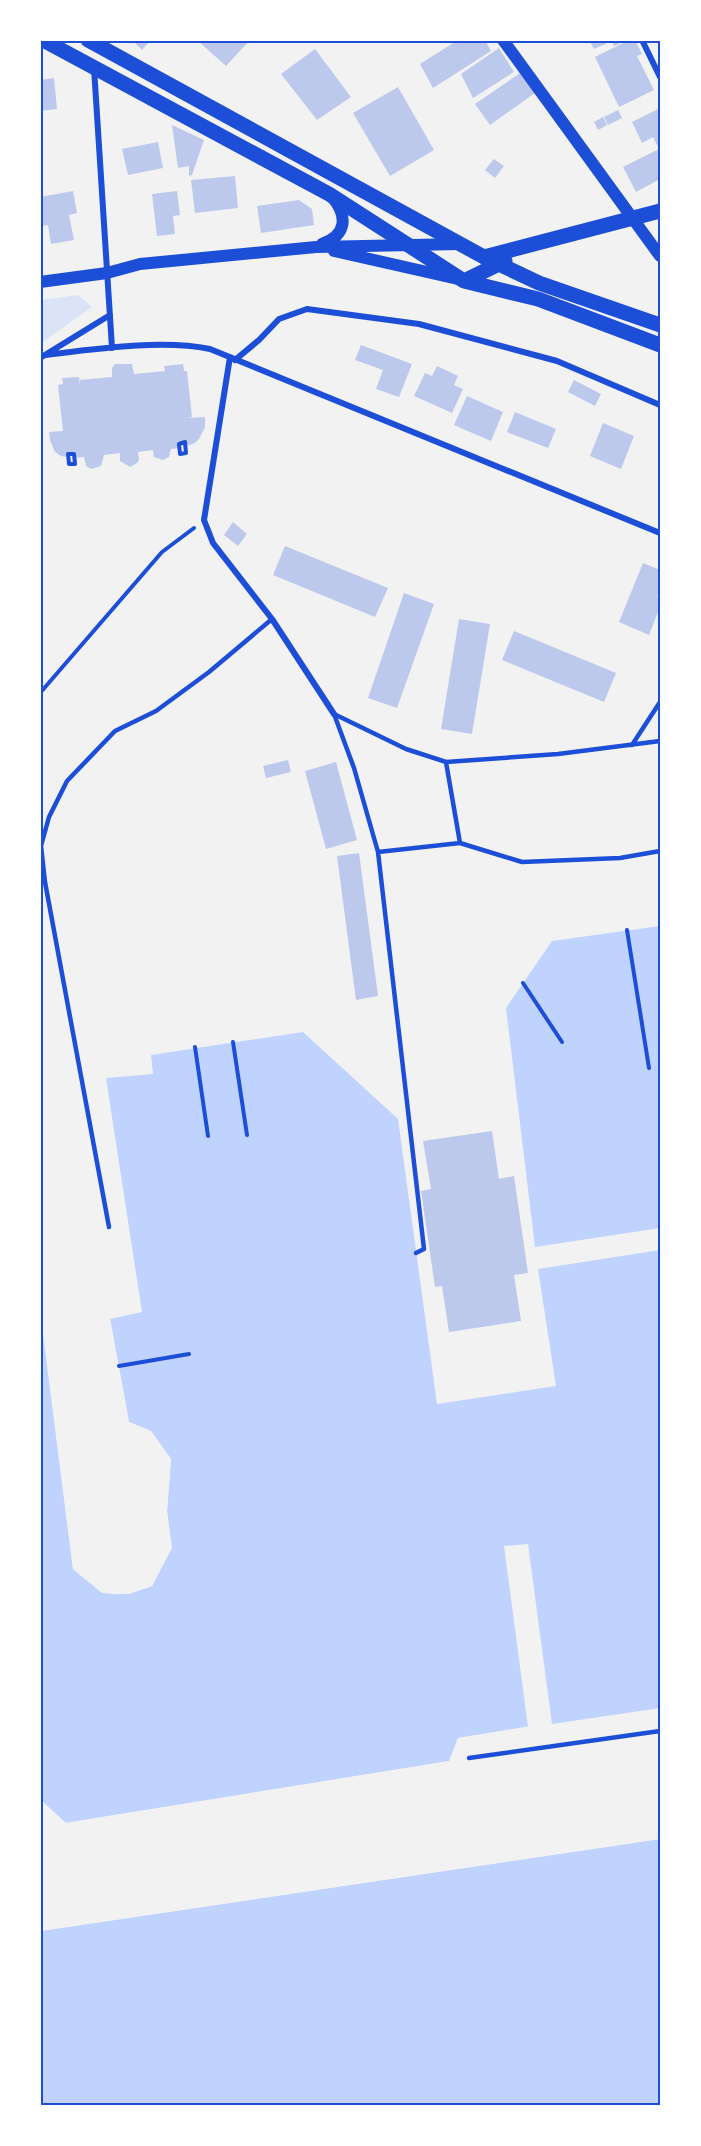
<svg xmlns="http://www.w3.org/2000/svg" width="701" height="2146" viewBox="0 0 701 2146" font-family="Signika,sans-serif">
<rect width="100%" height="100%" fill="#f2f2f2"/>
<path fill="#dbe4f7" d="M78,295L92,307L41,343V300Z"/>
<path fill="#bfd3fe" d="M660,926V1228L535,1247L506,1008L552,941Z
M303,1032L398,1119L437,1404L556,1386L538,1269L660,1250V1708L552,1724L528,1544L504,1546L528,1727L458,1738L450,1761L65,1823L40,1800V1310L73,1569C106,1596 110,1601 152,1586L171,1548L167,1511L171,1459L151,1431L129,1422L110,1319L142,1312L106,1078L153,1074L151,1055Z
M660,1839V2105H41L40,1931Z"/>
<path fill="#f2f2f2" d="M40,1307L43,1309L76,1568L103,1590L128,1591L150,1584L168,1547L164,1511L168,1460L149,1434L126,1424L107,1320L110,1319L129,1422L151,1431L171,1459L167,1511L172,1548L152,1586L129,1594L102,1593L73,1569Z
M531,1726L529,1730L460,1741L450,1764L66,1826L40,1804L41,1800L66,1823L449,1761L458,1738Z
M660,1836V1839L41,1931L40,1928Z"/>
<path fill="#bdc9ec" d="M132,40H151L142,50Z
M197,40H250L226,66Z
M458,40H485L491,51L433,88L420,64Z
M589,40H627L614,46L612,41L594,49Z
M629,40H635L642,54L637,56L654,90L619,107L595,57Z
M499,48L514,72L473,98L461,74Z
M315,49L351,97L317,120L281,74Z
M520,73L535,93L490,125L475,104Z
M54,78L57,109L40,111V80Z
M398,87L434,150L390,176L353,113Z
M660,108V179L636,192L623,167L659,149L653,137L642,143L632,122Z
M618,110L622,118L608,125L604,117Z
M603,117L607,125L598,130L594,122Z
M172,125L204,140L192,175L189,176V166L178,168Z
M158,142L163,168L128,175L122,149Z
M494,159L504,166L495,178L485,170Z
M235,176L238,208L195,213L191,180Z
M73,191L77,213L69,215L74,240L51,244L48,225L40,226V197Z
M177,191L180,215L173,216L175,234L157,236L152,194Z
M299,200L312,209L314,225L261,233L257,206Z
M361,345L412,364L399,397L376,389L383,370L355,360Z
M115,364H132L134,374L165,371L164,366L183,364L184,371H187L192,417L188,418L205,417V427L199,439L195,443L186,446L185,442L179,444V448L171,449L169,457L163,460L154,457L153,450L138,452L139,460L137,463L130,467L120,461V453L104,455L101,466L91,469L86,466L84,457L74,458V454L67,457L61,456L55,452L50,440L49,432L63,431L58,385L63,384L62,378L79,377L80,385V380L112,377V368Z
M437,366L458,376L454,385L463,389L452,413L414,396L425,373L432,376Z
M574,380L601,394L595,406L568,392Z
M467,396L503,412L491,441L454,425Z
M515,412L556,429L548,448L507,432Z
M603,423L634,436L621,469L590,456Z
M233,522L247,534L238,546L224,535Z
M285,546L388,588L375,617L273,575Z
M643,563L660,570V588L657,597L660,599V607L649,635L619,622Z
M404,593L434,604L397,708L368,698Z
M459,619L490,624L472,734L441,729Z
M514,631L616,673L604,702L502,660Z
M288,760L291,772L266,778L263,766Z
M336,762L357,840L326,849L305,771Z
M359,853L378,996L356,1000L337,856Z
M492,1131L499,1179L514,1176L528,1273L514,1275L521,1321L449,1332L442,1286L435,1287L421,1191L431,1189L423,1141Z"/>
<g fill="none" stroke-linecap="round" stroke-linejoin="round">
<path stroke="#1d4ed8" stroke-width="4" d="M185,442L186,453L180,454L179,444Z
M68,454H74L75,464H69Z
M40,693L162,552L194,528
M627,930L649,1068
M523,983L562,1042
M233,1042L247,1135
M195,1047L208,1136
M119,1366L189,1354"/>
<path stroke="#1d4ed8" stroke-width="4.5" d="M334,714L354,768L378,852L424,1249L416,1253
M334,714L406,749L446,762L558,754L660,741
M632,745L660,702
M446,762L460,843
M378,852L460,843L522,862L620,858L660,851
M109,1227L45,882L41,846L49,817L67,781L115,731L156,711L209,672L272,619
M469,1758L660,1731"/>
<path stroke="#1d4ed8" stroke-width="6" d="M642,40L660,77
M94,68L112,348
M45,355C95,349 162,339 210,349L660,533
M230,357L204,520L213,543L272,619L334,714
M40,358L110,315
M235,360L259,340L279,319L307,309L419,324L557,361L660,405"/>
<path stroke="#1d4ed8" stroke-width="12" d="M503,40L660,256
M322,244C347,235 348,216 332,197
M334,251L458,279
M40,282L107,273L140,264L316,247L460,244"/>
<path stroke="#1d4ed8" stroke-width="15" d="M43,40L329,194L464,281L538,299L660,345
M88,40L484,257L539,283L660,325
M484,257L660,211
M464,281L505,261"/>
</g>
<rect width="701" height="2146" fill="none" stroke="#ffffff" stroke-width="84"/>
<rect x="42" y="42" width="617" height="2062" fill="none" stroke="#1d4ed8" stroke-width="2"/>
</svg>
